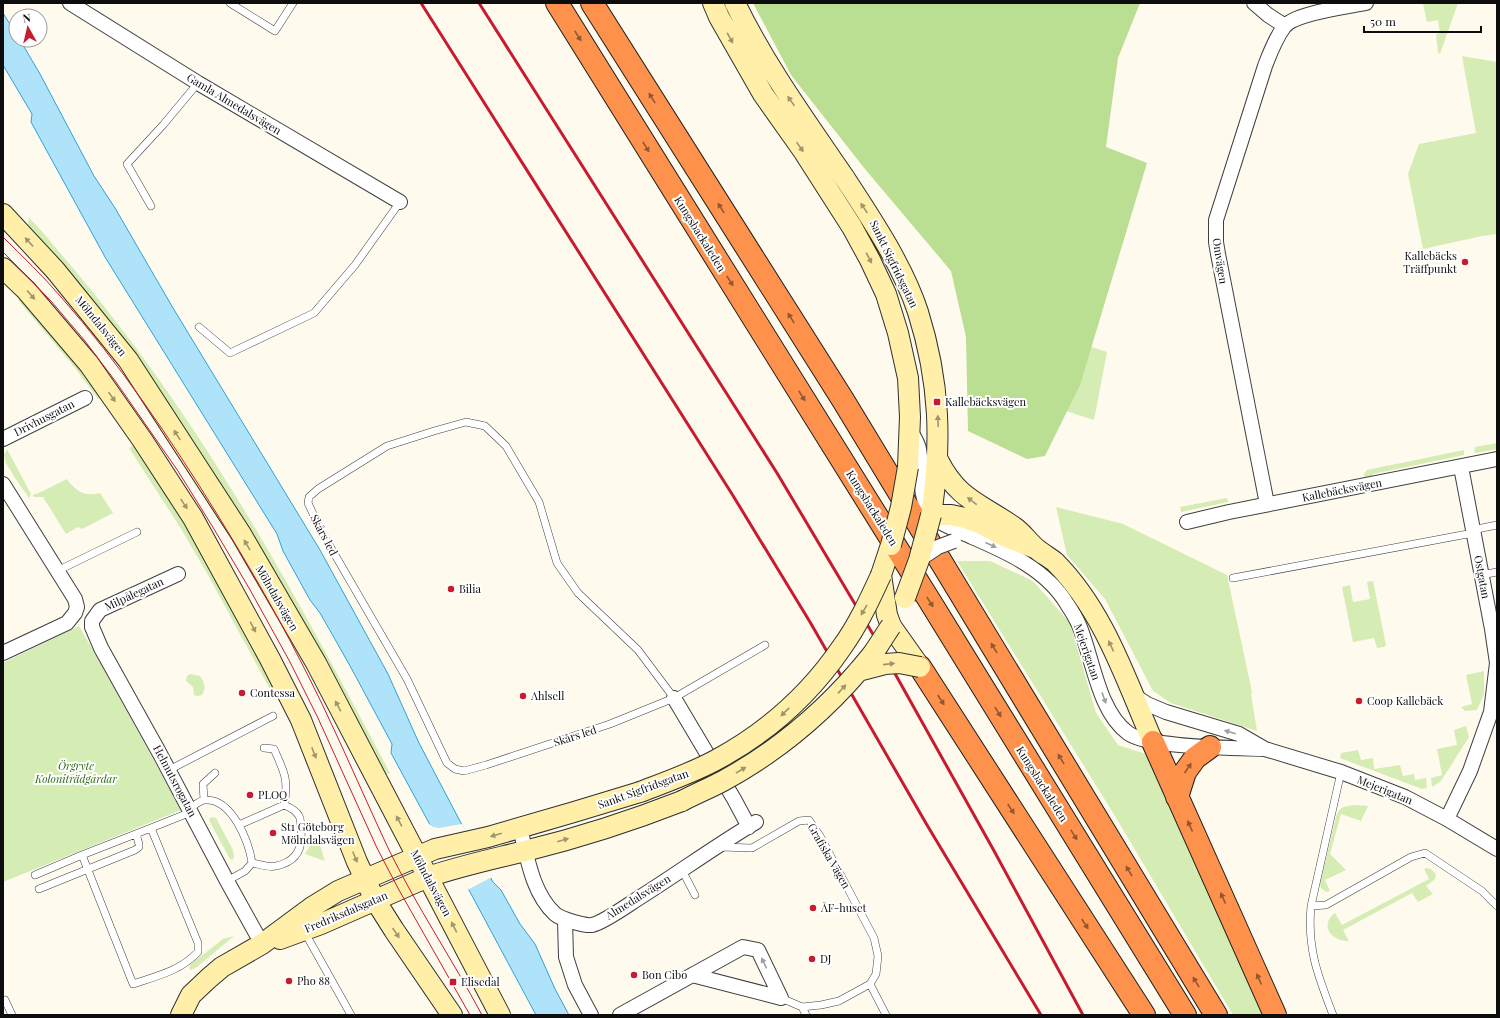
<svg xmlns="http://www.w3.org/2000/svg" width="1500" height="1018" viewBox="0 0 1500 1018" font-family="'Playfair Display',serif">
<rect width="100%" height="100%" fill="#fffaee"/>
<path fill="#d5ecb4" d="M1428,3H1458L1440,54L1438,52L1436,34L1440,33L1438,20L1427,22L1423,4Z
M1462,56L1497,62V234L1482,236L1423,249L1408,174L1419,144L1476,133Z
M29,218C40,228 50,241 60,253C80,276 99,299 117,323C225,462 308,618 390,773L384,775C317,651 252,525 172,409C143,367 113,325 80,285C64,265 46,248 30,228L28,223Z
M21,297L74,359L101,398L98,399L75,368L18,300Z
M1088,346L1107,352L1094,420L1063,410Z
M137,443L204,551L274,688V690L272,693L208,575L180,527L129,448Z
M1497,443V449L1476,453L1474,452L1475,447Z
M7,449L31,494L29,498L15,478L6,463L4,455Z
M1464,450V455L1373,474L1372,476L1365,478L1364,474L1367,470Z
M67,479C76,491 84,497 100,493L113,513L82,529L78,527L66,534L43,497H33V495L43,491Z
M1227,498L1228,502L1181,512L1180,507Z
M1056,507L1123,524L1227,575L1252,692L1251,694L1257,731L1171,703L1153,691L1105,599L1067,555Z
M957,561H990L1033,581L1070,623L1096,713L1118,745L1146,754L1263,1015H1233L1115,816Z
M1373,581L1386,645L1384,647L1377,648L1374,638L1353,642L1342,587L1350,585L1353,602L1370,599L1367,582Z
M79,626L102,666L181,810L3,882V663Z
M1484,671V694L1477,710L1465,711L1461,707L1472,704L1466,675Z
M190,674L200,676C205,682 206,689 202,695L197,696L194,695L193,687L186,681L187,676Z
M1466,726L1469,737L1441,781L1432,787L1431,778L1442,775L1437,749L1457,745L1454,730Z
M1358,750L1361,760L1373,758L1374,769L1400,765L1403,776L1414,774L1415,780L1426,778L1427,788L1422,789L1340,758L1341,753Z
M1354,805L1368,806L1361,821L1341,814L1330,854L1346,870L1325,880L1330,891L1326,892L1321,888L1320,884L1336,817C1340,806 1343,807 1354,805Z
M212,817L216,818L233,850L234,856L233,860L230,859L210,822L209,819Z
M311,840C321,839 322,853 325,861L305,854L310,846Z
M1427,868L1431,869L1436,874L1435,879L1426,886L1433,894L1418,902L1412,893L1343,930L1349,941C1331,942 1319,925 1335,913L1342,925L1429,879L1424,869Z
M234,936L197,967L191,970L189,968L191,964L223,939Z"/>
<path fill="#bade92" d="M753,3H1140L1118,58L1106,147L1147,163L1080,385L1045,456L1027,459L968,431L966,337L951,271L865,169L791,75Z"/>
<path fill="#aee3fa" stroke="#30a0d7" d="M3,13L16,34V40H20L40,74L94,176L115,208L173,308L320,550L388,674L419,743L461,823L493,882L501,890L520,924L535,944L555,989L569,1015H536L470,892L429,823L391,753L392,744L349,664L320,613L310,600L283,551L277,534L105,257L31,122L32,114L3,65Z"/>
<path fill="#fffaee" d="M428,823L433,827L439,828L462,824L493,878H490L469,889L467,891Z"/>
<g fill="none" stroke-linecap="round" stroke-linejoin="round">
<g stroke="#404040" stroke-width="8">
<path id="lane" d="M230,3L275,31L293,3
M151,206L127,164L163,125L198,83
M199,327L230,353L314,313L355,265L400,202
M1472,530L1497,525
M57,571L137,532
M1481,575L1497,572
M1233,578L1473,533
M674,698L638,650L578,593L557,563L539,502L506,446L485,426L466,422L434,431L387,446L318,489L309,497L308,503L320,529L407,679L447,763L455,769L464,771L486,765L610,724L674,698L765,645
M264,748L274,749C284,772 289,779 284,805
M169,770L273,716
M204,800L203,784L215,773
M189,809C194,806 200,800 205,800C232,798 249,842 252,863L245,871L227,881
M239,825L284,805C289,807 296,810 299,816C301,819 301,826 301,831C303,850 295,862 276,866C269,868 259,864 252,863
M151,828L82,855L133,984C157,976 180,971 198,952V943L151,828L191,812
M720,847L752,848L799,821L809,820L820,836L874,938L878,956L876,974L870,984L839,1001L821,1005L802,1007L781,998
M682,870L695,895
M35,875L82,855
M39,889L135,850L139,847V844L136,834
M1311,906L1326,905L1411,857L1425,853L1482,891L1497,906
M304,931L351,1015
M870,984L886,1015
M5,1000L12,1015
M802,1007L806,1015
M1333,1015C1318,976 1307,949 1311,906L1341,772"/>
</g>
<g stroke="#404040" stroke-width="16">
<path id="street" d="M70,3L198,83L400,202
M1254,3L1268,15L1285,26
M911,432C914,437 918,443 919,449C923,471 918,493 930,514C936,523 962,532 972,537C1007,552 1047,570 1067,604C1071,610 1076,618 1079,625C1093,658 1098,711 1128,733C1148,748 1237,748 1265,749
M3,439L85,398
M3,484L75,599L77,607L75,613L67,623L3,653
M1267,504L1218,254L1216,242V220L1265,66C1270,53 1275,39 1284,27C1294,13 1347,7 1366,3
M1187,522L1229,512L1497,459
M178,574L100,610L92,621V627L101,648L160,754L227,881L262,944
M1133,695L1147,704L1166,712L1239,734L1265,749L1341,772L1405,797L1447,819L1497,849
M674,698L734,799L749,827
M1447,819L1470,771L1491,712L1497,663L1492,629L1461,467
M520,828C527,856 532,893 555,914C561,919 584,926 592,925C605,922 629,904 642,896C680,872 717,845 756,822
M565,920L566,957L575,985L591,1015
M692,975L781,998
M620,1015L743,947L758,950L781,998"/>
</g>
<g stroke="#2f2f2f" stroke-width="22">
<path id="secondary" d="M713,3L719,17L763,94L804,152L852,227L870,260L886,294L898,333L908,378L910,417L908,467
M735,3C765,65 805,120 844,177C871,218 903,266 918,312C940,382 942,443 931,515H951L965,518L981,524L1006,537L1037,549
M3,214L55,270L128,360L241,534L316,663L500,1015
M3,268L26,290L89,364L143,441L193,518L270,659L301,720L357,862L375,900L394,930L452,1015
M938,460C958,500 980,503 1014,527C1023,533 1029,543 1038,550C1043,554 1050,558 1055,562C1104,611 1126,680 1153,742
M891,545L881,575L887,615L891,626L920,667
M280,939L321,924L428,877C460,866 493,859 525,851C578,838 631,821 682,801
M181,1015L191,995L209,978L222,967L262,944L312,907L338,891L435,849L488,837L574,812L640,792"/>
</g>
<g stroke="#1e1e1e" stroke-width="24">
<path id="highway" d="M557,3L931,603L1185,1015
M592,3L843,400L1216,1015
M920,667L1144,1015
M1153,742L1275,1015
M1177,797L1185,772L1195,758L1210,747"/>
</g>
<use href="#lane" stroke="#fff" stroke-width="7"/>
<use href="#street" stroke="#fff" stroke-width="14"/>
<use href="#secondary" stroke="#ffefa9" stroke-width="20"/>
<use href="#highway" stroke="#fe914c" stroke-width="22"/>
<path stroke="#c71b30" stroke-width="1" d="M3,237C23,257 43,276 61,297C120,364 170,438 217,514C246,561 274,609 299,658C332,721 359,786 389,850C417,907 452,959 482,1015
M3,252L51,301L85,341L116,382L178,471L214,529L249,588L290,662L318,718L377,848L399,890L470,1015"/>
<path stroke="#c71b30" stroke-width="3" d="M421,3L732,494L810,622L927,825L1041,1015
M479,3L777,473L874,636L993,849L1083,1015"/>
<g stroke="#404040" stroke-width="16" stroke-linecap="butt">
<path id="street-bridge" d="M919,560L938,547L954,541"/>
</g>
<g stroke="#2f2f2f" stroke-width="22" stroke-linecap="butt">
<path id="secondary-bridge" d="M891,545L901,507L908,467
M905,598L919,560L931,515
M858,671L885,664L899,663L920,667
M640,792C666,782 692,773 716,760C766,733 810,694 842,647C858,625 870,599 881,575
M682,801C695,794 710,788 723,781C780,750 830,707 871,656C878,647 884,636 891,626"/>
</g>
<use href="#street-bridge" stroke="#fff" stroke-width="14"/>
<use href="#secondary-bridge" stroke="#ffefa9" stroke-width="20"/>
</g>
<defs><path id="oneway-solid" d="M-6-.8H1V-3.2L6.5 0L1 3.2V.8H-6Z"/></defs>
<g fill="#925630">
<use href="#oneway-solid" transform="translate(578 36) rotate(58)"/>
<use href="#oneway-solid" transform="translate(652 98) rotate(-122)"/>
<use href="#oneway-solid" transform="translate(646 147) rotate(58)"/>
<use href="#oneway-solid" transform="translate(721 208) rotate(-122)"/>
<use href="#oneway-solid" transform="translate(730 281) rotate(58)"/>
<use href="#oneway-solid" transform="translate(791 318) rotate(-122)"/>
<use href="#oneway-solid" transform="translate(802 396) rotate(58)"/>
<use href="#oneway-solid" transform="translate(930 602) rotate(58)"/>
<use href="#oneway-solid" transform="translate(994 648) rotate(-121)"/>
<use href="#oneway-solid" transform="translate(941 700) rotate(57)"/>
<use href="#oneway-solid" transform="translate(998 712) rotate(58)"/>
<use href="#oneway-solid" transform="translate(1061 759) rotate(-121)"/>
<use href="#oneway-solid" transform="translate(1188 768) rotate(-56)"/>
<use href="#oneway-solid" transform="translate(1011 809) rotate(57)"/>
<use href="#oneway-solid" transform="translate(1190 826) rotate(-114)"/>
<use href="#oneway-solid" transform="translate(1074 835) rotate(58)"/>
<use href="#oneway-solid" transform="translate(1129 871) rotate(-121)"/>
<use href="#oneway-solid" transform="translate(1223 898) rotate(-114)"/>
<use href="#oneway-solid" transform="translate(1085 924) rotate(57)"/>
<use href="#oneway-solid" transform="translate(1259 979) rotate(-114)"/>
<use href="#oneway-solid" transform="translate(1196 982) rotate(-121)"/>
</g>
<g fill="#9e956b">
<use href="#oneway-solid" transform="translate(730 38) rotate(61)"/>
<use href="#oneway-solid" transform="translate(791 101) rotate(-125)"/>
<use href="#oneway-solid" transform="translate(800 147) rotate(55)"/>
<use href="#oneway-solid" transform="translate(864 208) rotate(-124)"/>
<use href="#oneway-solid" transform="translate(29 242) rotate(-133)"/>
<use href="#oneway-solid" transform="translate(869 258) rotate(62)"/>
<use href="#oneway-solid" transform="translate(31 295) rotate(49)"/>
<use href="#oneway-solid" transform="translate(112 397) rotate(55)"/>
<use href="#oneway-solid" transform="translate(938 421) rotate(-92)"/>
<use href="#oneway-solid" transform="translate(177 435) rotate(-123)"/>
<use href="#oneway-solid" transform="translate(972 501) rotate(-143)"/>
<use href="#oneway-solid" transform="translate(184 504) rotate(56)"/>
<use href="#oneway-solid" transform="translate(247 545) rotate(-120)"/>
<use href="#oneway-solid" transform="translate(864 610) rotate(120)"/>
<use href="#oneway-solid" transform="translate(253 627) rotate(62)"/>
<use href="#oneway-solid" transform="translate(1111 646) rotate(-115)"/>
<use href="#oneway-solid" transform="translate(889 664) rotate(-6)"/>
<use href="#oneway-solid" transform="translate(842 689) rotate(-47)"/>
<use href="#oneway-solid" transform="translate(338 706) rotate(-118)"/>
<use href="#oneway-solid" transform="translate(785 712) rotate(136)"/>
<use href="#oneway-solid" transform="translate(314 753) rotate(69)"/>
<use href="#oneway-solid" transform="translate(741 770) rotate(-31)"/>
<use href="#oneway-solid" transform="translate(399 821) rotate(-118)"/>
<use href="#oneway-solid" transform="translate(496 835) rotate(164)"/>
<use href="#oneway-solid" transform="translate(563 840) rotate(-16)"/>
<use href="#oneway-solid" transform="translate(355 857) rotate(68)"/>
<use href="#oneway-solid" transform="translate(454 927) rotate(-117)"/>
<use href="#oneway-solid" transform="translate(396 933) rotate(56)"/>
</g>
<g fill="#9e9e9e">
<use href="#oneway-solid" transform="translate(991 545) rotate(24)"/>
<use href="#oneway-solid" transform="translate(1104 698) rotate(70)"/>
<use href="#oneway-solid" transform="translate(1230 732) rotate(-164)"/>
<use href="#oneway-solid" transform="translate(764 963) rotate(-116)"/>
</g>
<g fill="#c71b30" stroke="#fff" stroke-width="1.5">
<circle cx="1465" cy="262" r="4"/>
<rect x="933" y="398" width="8" height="8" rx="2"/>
<circle cx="451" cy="589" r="4"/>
<circle cx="242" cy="693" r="4"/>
<circle cx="523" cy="696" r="4"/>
<circle cx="1359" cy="701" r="4"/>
<circle cx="250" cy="795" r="4"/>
<circle cx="273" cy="833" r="4"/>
<circle cx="813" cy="908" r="4"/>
<circle cx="812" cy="959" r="4"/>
<circle cx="634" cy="975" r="4"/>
<circle cx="289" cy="981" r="4"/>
<rect x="449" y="978" width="8" height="8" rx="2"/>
</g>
<g text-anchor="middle" stroke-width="4" stroke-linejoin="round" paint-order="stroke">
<g font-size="11" fill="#0d0d0d" stroke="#fff">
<text transform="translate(234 104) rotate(31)" y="4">Gamla Almedalsvägen</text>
<text transform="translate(700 234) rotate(58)" y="4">Kungsbackaleden</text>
<text transform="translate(1220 261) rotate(81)" y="4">Omvägen</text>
<text transform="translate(894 264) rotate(64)" y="4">Sankt Sigfridsgatan</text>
<text transform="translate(101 326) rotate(51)" y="4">Mölndalsvägen</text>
<text transform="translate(44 418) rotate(-27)" y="4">Drivhusgatan</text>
<text transform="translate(1342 490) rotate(-11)" y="4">Kallebäcksvägen</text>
<text transform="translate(872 508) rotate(58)" y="4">Kungsbackaleden</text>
<text transform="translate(324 535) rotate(62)" y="4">Skårs led</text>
<text transform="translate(1482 577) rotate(79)" y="4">Ostgatan</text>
<text transform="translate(134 594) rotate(-25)" y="4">Milpålegatan</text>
<text transform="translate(277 598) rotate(60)" y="4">Mölndalsvägen</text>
<text transform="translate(1087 652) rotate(71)" y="4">Mejerigatan</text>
<text transform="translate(575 736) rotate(-18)" y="4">Skårs led</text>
<text transform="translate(175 781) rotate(62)" y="4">Helmutsrogatan</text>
<text transform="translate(1042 784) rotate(58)" y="4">Kungsbackaleden</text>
<text transform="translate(643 789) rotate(-20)" y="4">Sankt Sigfridsgatan</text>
<text transform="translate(1385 790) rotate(22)" y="4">Mejerigatan</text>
<text transform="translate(829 856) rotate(60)" y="4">Grafiska Vägen</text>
<text transform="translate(431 883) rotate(62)" y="4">Mölndalsvägen</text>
<text transform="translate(638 897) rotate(-32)" y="4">Almedalsvägen</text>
<text transform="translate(346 912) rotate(-23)" y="4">Fredriksdalsgatan</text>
</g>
<g font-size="11" fill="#0d0d0d" stroke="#fff" text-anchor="start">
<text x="1457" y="260" text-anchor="end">Kallebäcks<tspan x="1457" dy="13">Träffpunkt</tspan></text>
<text x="945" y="406">Kallebäcksvägen</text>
<text x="459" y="593">Bilia</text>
<text x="250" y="697">Contessa</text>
<text x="531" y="700">Ahlsell</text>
<text x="1367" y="705">Coop Kallebäck</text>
<text x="258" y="799">PLOQ</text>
<text x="281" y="831">St1 Göteborg<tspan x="281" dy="13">Mölndalsvägen</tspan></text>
<text x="821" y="912">ÅF-huset</text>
<text x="820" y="963">DJ</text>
<text x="642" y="979">Bon Cibo</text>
<text x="297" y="985">Pho 88</text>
<text x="461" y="986">Elisedal</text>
</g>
<g font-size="11" font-style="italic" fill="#2f6a19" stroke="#fff">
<text x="76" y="770">Örgryte<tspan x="76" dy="13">Koloniträdgårdar</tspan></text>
</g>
</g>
<rect width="1500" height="1018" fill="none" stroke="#0d0d0d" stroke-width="8"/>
<g transform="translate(28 28) rotate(352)"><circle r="19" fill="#ffffff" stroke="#9e9e9e"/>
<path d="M0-3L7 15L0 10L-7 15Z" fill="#c71b30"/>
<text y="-6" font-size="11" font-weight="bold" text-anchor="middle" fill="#0d0d0d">N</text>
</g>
<path d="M1364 26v6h117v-6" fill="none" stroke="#0d0d0d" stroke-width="2"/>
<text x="1370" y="26" font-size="12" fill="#0d0d0d" stroke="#ffffff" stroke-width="3" paint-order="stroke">50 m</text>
</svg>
